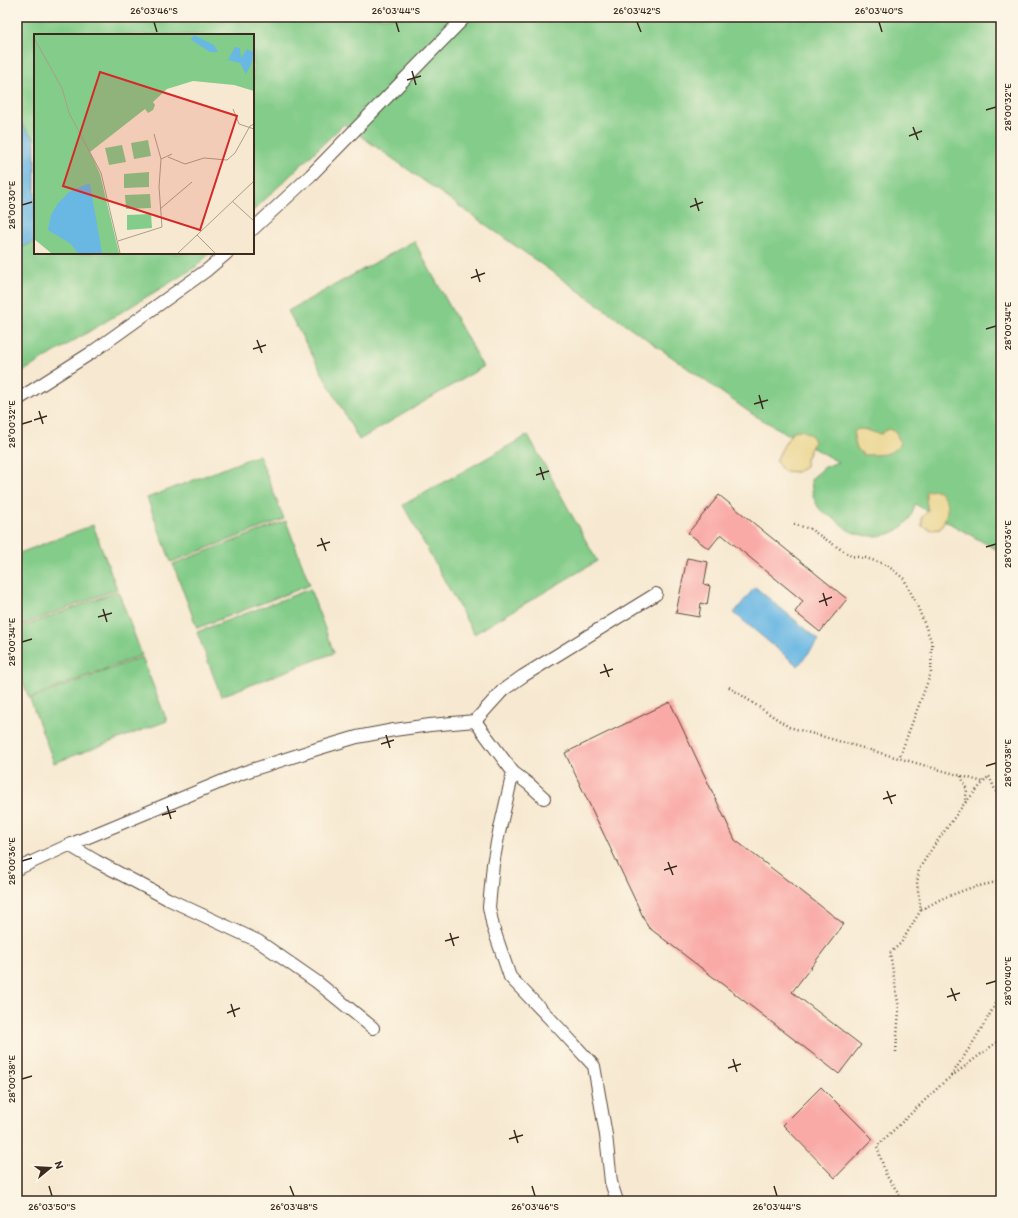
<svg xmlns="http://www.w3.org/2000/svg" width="1018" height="1218" viewBox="0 0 1018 1218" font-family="Itim,sans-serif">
<rect width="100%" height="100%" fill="#fcf5e5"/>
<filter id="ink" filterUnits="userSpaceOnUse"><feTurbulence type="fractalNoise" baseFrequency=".025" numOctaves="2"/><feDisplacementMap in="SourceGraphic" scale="8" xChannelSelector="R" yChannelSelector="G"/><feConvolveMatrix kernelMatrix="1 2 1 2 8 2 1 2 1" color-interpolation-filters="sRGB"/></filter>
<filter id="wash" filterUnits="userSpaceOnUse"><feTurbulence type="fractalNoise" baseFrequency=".012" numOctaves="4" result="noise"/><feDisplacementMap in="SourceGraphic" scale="16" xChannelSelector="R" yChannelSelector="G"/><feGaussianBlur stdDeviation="0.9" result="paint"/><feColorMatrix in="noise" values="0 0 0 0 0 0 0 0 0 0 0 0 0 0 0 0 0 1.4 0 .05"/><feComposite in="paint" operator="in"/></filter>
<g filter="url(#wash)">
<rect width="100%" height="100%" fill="#f7e9d1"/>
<path fill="#83cc89" stroke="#5f7b54" d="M17,17H1001V552L915,504C913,511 911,518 906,523C892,539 866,539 848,530C844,527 840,523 836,520C831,516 822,513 819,508C812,498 812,491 811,479L825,467L838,462L752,414L344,124L253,211V35H35V253H210L196,267L17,375Z
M414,241L483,367L359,440L288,311Z
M528,435L597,561L474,634L403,505Z
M259,455L284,519L171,562L147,498Z
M286,521L310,585L197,628L173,564Z
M93,525L117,589L17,627V554Z
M310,589L334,653L221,696L197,632Z
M118,591L142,655L29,698L17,666V629Z
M142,657L167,721L54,763L30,699Z"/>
<path fill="#eeda9e" stroke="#94825e" d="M858,429C868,429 872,433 881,434L888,429L896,432L900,443C891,457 880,454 864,455C855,448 854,443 854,432Z
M802,430L811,435L814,442L806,459V466L797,472L783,471L776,461C781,450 786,441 793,431Z
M938,490C952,503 948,514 940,529L932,530L922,526V517L928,511L926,500V491Z"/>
<path fill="#69b7e3" stroke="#527080" d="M17,119L35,140V241L17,250Z
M755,587L819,640L798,666L734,613Z"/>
<g id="blocks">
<path fill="#f9aaa7" d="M719,495L847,599L820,632L795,612L803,601L721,534L709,549L688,533Z
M687,558L708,562L704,584L710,586L707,605L701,603L699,617L676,613Z
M670,702L735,840L844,924L792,992L861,1045L839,1074L648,927L565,753Z
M821,1087L873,1139L835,1178L783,1125Z"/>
</g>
</g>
<g filter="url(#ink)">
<use href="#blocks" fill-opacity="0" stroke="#574739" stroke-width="1"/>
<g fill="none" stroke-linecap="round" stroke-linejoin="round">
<g stroke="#574739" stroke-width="14">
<path id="lane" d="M253,229L311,175L465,17
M17,400L91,353L207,270L227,253
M475,721L513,772L530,785L544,798
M513,772L498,837L493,864L489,907L493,927L510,977L558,1027L594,1066L606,1135L611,1182L617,1201
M69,845L96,861L168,899L258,941L317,982L373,1028
M17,869L69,845L242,773L320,748L357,737L394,730L430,725L475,721L503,690L523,676L656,594"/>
</g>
<path stroke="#574739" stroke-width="2.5" stroke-dasharray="1 3" stroke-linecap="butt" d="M794,524L810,529L851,556L866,558L887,565L904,579L917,605L932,643L931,673L899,758
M729,687L789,727L983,782
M961,776L967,790L965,803
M1001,803L989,776L964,804L933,847L919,869L917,884L921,910L941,899L970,888L1001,881
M896,1052L899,1009L890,953L901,943L921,910
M951,1076L974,1041L1001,995
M904,1201L886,1175L877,1146L944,1082L1001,1039"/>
<use href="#lane" stroke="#fff" stroke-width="12"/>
</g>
</g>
<path fill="none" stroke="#3b2a1e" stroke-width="1.5" d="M154,22L157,32M396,22L399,32M637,22L641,32M879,22L882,32M412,71L416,85M407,80L421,76M986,110L996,107M913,127L918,140M909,136L922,131M695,198L699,211M22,205L32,202M690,207L703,202M476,269L480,282M471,278L485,273M986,329L996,326M257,340L262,353M253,349L266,345M759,395L763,409M754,404L768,400M39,411L43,424M34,420L47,416M22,424L32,421M540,467L544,480M536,475L549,471M321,538L326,551M317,546L330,542M986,547L996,544M823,593L827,606M819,602L832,597M103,609L107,622M98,617L112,613M22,642L32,639M604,664L609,677M600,673L613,669M386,735L390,748M381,744L394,740M986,766L996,763M887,791L892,804M883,799L896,795M167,806L171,819M162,815L176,811M22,861L32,858M668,862L673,875M664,870L677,866M450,933L454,946M445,941L459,937M986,984L996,981M951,988L956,1001M947,997L960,993M231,1004L235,1017M227,1013L240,1008M733,1059L737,1072M728,1068L741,1064M22,1079L32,1076M514,1130L518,1143M509,1139L523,1135M49,1186L52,1196M290,1186L294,1196M532,1186L535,1196M774,1186L777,1196"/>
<g transform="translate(34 34)">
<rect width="220" height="220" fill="#f7e9d1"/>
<path d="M0,1H220V57L200,51L159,47L133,55L119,68L121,71L119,76L114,79L111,75L56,118L66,140L85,219H17L0,205ZM114,106L117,122L100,125L97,109ZM88,111L92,128L75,131L71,114ZM115,138V153L90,154V140ZM116,160L117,174L92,175L91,161ZM117,180L118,194L93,196V181Z" fill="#83cc89"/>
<path d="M160,1L180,11L184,18H176L159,7L157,5ZM201,13L206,14L207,24L213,15L219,18L218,28L212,40L206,29L194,26ZM53,150H56L68,219H44L37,210L14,196L17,181L25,168L35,158Z" fill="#69b7e3"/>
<path fill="none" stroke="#ac9d89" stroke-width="1" d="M0,4L28,54L35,79L67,139L86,219M199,75L205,90L220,95M134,123L151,130L170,124L193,126L201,119L216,92L220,90M127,125L138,120M198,167L220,187M126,175L158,148M163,201L181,219M84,207L128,193L125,153L127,125L120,100M144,219L220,147"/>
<path fill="#d62828" fill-opacity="0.15" stroke="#d62828" stroke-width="2" d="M66,38L203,82L166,196L29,152Z"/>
<rect width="220" height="220" fill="none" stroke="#3b2a1e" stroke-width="2"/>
</g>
<rect width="1018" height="1218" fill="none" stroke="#fcf5e5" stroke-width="44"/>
<g transform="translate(50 1168) rotate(72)" stroke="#fcf5e5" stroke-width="3" paint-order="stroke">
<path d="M0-3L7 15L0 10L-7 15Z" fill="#3b2a1e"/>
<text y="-6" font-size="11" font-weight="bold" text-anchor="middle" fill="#3b2a1e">N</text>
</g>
<rect x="22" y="22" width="974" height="1174" fill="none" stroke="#3b2a1e" stroke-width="1.5"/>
<g font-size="10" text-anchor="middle" fill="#3b2a1e">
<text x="154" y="14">26°03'46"S</text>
<text x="396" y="14">26°03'44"S</text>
<text x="637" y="14">26°03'42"S</text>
<text x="879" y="14">26°03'40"S</text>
<text transform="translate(1007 107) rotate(-90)" y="4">28°00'32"E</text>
<text transform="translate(11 205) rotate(-90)" y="4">28°00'30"E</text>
<text transform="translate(1007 326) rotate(-90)" y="4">28°00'34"E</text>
<text transform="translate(11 424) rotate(-90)" y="4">28°00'32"E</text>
<text transform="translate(1007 544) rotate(-90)" y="4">28°00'36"E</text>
<text transform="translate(11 642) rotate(-90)" y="4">28°00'34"E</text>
<text transform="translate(1007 763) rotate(-90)" y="4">28°00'38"E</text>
<text transform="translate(11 861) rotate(-90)" y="4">28°00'36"E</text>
<text transform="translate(1007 981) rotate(-90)" y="4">28°00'40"E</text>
<text transform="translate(11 1079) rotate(-90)" y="4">28°00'38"E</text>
<text x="52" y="1210">26°03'50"S</text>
<text x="294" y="1210">26°03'48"S</text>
<text x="535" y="1210">26°03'46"S</text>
<text x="777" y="1210">26°03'44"S</text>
</g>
</svg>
